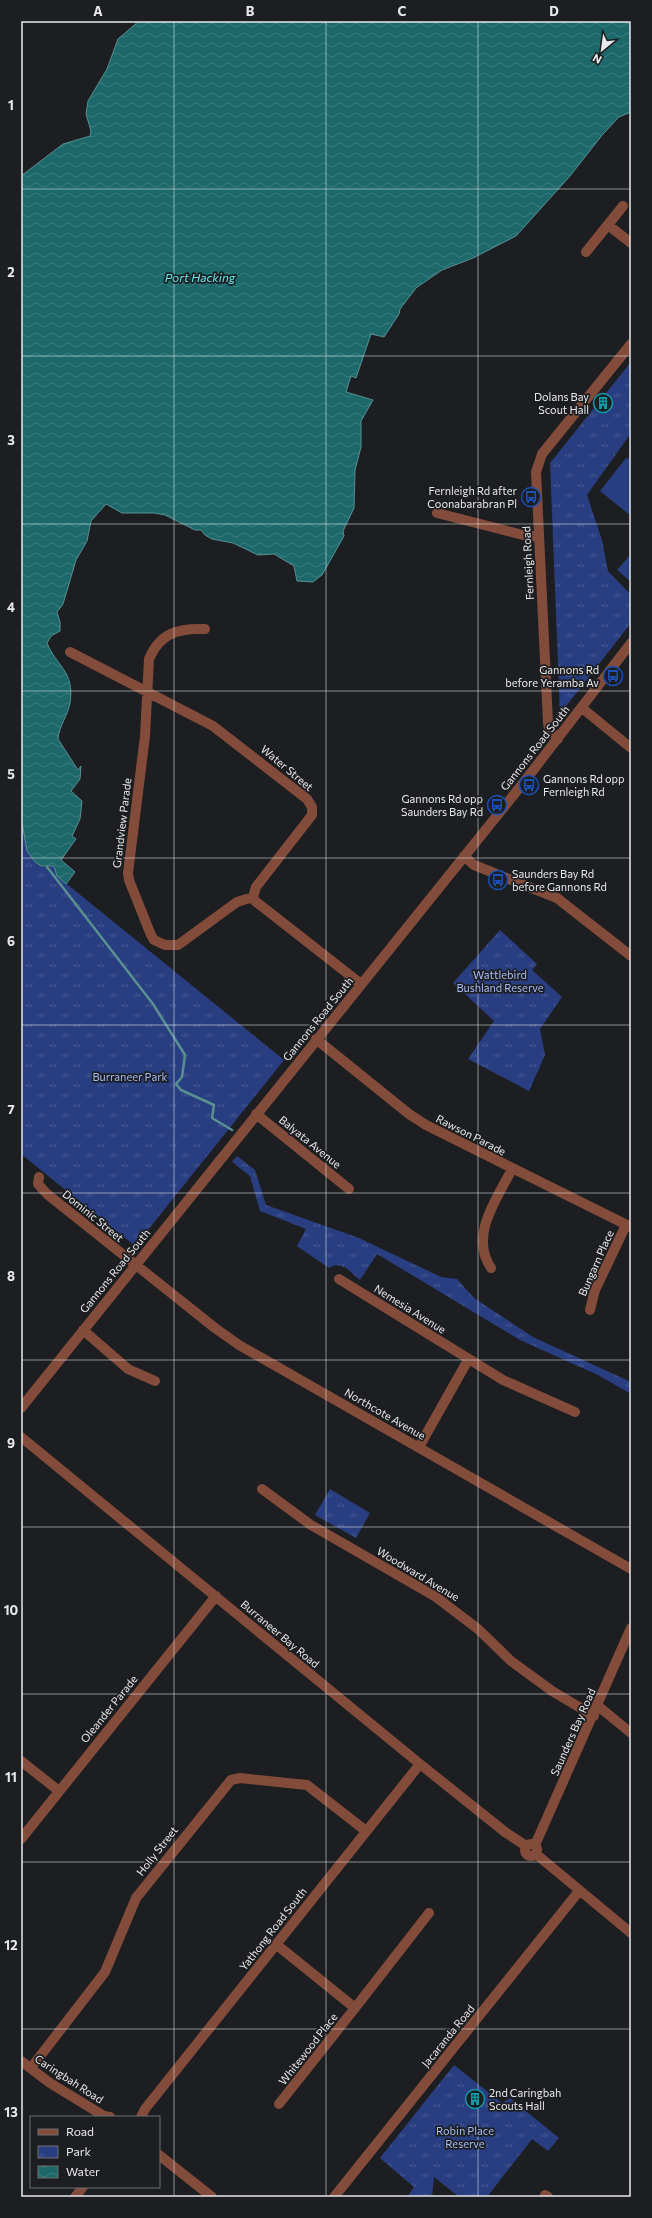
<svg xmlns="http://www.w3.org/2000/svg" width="652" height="2218" viewBox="0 0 652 2218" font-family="Commissioner,sans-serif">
<defs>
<pattern id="park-tufts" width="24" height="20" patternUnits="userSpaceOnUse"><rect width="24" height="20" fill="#283e80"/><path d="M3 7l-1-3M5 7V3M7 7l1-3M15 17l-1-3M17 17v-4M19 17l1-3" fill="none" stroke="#475a92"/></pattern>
<pattern id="water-waves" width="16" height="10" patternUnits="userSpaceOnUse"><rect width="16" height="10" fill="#1c686a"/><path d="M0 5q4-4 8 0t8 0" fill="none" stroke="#3d7e7f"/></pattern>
</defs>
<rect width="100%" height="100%" fill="#1d1e21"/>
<path fill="#283e80" d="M631,455V516L600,491L626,458L628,459Z
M631,554V582L617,570Z"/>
<path fill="url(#park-tufts)" d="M631,362V433L587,495L602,540L608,571L631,595V623L560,714L550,463Z
M21,817C28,835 24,874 54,866L57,876L284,1060L135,1246L21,1154Z
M500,930L537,964L532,970L562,997L540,1029L545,1055L529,1091L468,1059L494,1021L453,983Z
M237,1156L255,1170L266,1205L359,1238L441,1277L457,1279L474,1298L533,1337L631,1382V1394L598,1375L520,1340L377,1254L360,1280C350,1272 342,1260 329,1268L297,1246L306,1229L260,1211L250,1176L232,1162Z
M330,1489L370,1513L356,1538L315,1515Z
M454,2065L502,2103L510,2098L559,2138L548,2151L532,2139L487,2197H459L434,2177L432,2197H407L414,2187L380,2158Z"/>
<path fill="url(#water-waves)" stroke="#598f91" d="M139,21H631V112L619,117L603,134L570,176L516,236L473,258L442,270L416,288L400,309L399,314L384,337L371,334L356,378L351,376L346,392L373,400L361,421V447L355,470L354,508L343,531L344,536L322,575L313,582L297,581L294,566L274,554L258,555L233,543L212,539L205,535L201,530H195L165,515L154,513H122L106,504L91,521L87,541L76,560L63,604L57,612L60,622V631L51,636L47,643C56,666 75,671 70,703C68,715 59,726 58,739L78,770L81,766L80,779L71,791L82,801L80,819L72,836L76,839L61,860L75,872L66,884L57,876L54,866H41L35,862L27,851L21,817V176L63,144L90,136L91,131L86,114L88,101L107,69L118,39Z"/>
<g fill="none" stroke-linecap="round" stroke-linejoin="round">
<path stroke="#598f91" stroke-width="2.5" d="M47,867L153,1004L185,1055L182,1077L176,1084L181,1090L214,1105L212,1118L232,1130"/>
<path stroke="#834b3a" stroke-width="10" d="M608,225L631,243
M586,252L623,206
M437,513L523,535L539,537
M205,629C178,628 160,633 149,659L145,736L128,873L129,880L151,935L154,940L165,945H178L237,902L253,897
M70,652L213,726L307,799L312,807V815L256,887L253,897L255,901L361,984
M582,708L631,748
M558,739L549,729L548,723L536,472L542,454L631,344
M464,856L474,865L557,898L631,956
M316,1039L409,1114L426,1125L631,1227
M256,1114L349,1189
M39,1177L38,1184L47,1194L215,1328L239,1345L631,1569
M491,1268C469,1235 497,1199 512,1169
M339,1279L503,1380L575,1412
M590,1310L595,1290L626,1225
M83,1330L128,1369L155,1381
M21,1408L524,782L631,643
M21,1437L420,1764L505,1832L526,1846
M419,1447L468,1360
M262,1489L311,1525L436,1597L478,1629L511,1661L552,1691L594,1716
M598,1706L631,1733
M21,1761L59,1791
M21,1839L216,1596
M525 1850a6 6 0 1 1 12 0a6 6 0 1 1-12 0Z
M535,1845L631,1628
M536,1854L631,1933
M277,1945L355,2008L279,2104
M355,2008L429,1913
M21,2061L50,2083L104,2116L110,2117
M31,2068L105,1972L136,1898L231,1780L240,1778L307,1785L366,1831
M141,2117L145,2109L420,1764
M159,2155L212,2197
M545,2195L548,2197
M75,2197L83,2187
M334,2197L579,1891"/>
</g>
<path fill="none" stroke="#e8e9eb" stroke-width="1" stroke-opacity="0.55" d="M174,21V2197M326,21V2197M478,21V2197M21,189H631M21,356H631M21,524H631M21,691H631M21,858H631M21,1025H631M21,1193H631M21,1360H631M21,1527H631M21,1694H631M21,1862H631M21,2029H631"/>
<defs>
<g id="building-ring" transform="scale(1)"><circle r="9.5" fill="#1d1e21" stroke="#0f9aa8" stroke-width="1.5"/><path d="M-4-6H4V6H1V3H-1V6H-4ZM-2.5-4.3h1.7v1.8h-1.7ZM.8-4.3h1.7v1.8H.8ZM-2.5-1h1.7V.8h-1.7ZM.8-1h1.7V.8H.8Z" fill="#0f9aa8"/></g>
<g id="bus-ring" transform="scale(1)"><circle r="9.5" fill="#1d1e21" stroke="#1a4fb4" stroke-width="1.5"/><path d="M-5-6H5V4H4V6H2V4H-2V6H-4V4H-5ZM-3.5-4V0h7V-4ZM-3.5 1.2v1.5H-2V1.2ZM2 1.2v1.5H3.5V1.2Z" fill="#1a4fb4"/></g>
</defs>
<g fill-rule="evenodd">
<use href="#building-ring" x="603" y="403"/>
<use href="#bus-ring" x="531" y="497"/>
<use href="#bus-ring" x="613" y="676"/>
<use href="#bus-ring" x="529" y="785"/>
<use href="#bus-ring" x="497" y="805"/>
<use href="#bus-ring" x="498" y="880"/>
<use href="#building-ring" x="475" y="2099"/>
</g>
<g text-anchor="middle" stroke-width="3.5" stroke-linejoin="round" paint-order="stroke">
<g font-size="11" fill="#e8e9eb" stroke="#1d1e21" text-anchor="end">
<text x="589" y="401">Dolans Bay<tspan x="589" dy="13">Scout Hall</tspan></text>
<text x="517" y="495">Fernleigh Rd after<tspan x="517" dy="13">Coonabarabran Pl</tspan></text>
<text x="599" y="674">Gannons Rd<tspan x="599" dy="13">before Yeramba Av</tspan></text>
<text x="543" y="783" text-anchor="start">Gannons Rd opp<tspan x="543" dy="13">Fernleigh Rd</tspan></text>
<text x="483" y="803">Gannons Rd opp<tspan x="483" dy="13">Saunders Bay Rd</tspan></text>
<text x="512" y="878" text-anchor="start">Saunders Bay Rd<tspan x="512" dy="13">before Gannons Rd</tspan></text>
<text x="489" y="2097" text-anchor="start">2nd Caringbah<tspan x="489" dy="13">Scouts Hall</tspan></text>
</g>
<g font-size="11" fill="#e8e9eb" stroke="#1d1e21">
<text transform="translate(528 563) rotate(-93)" y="4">Fernleigh Road</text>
<text transform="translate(535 748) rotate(-52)" y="4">Gannons Road South</text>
<text transform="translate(287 768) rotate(40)" y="4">Water Street</text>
<text transform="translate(122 823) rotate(-83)" y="4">Grandview Parade</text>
<text transform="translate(318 1019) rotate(-51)" y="4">Gannons Road South</text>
<text transform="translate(471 1135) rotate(27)" y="4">Rawson Parade</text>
<text transform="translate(310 1142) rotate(39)" y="4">Balyata Avenue</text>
<text transform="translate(93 1216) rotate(39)" y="4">Dominic Street</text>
<text transform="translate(596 1263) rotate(-66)" y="4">Bungarn Place</text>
<text transform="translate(115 1271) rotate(-51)" y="4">Gannons Road South</text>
<text transform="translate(410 1309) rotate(32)" y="4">Nemesia Avenue</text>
<text transform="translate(385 1414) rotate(30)" y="4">Northcote Avenue</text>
<text transform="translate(418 1574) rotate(31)" y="4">Woodward Avenue</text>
<text transform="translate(280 1634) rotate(40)" y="4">Burraneer Bay Road</text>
<text transform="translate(109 1709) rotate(-51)" y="4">Oleander Parade</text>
<text transform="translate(573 1732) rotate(-66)" y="4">Saunders Bay Road</text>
<text transform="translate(157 1851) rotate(-52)" y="4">Holly Street</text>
<text transform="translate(273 1929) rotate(-52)" y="4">Yathong Road South</text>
<text transform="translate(448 2036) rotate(-51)" y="4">Jacaranda Road</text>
<text transform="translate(308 2049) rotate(-52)" y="4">Whitewood Place</text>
<text transform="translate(69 2079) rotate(33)" y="4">Caringbah Road</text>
</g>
<g font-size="11" fill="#a5bdf9" stroke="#1d1e21">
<text x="500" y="979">Wattlebird<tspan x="500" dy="13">Bushland Reserve</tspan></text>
<text x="130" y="1081">Burraneer Park</text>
<text x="465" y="2135">Robin Place<tspan x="465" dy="13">Reserve</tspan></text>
</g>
<g font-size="12" font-style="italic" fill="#61ecef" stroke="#1d1e21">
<text x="200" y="282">Port Hacking</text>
</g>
</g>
<rect width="652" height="2218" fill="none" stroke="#1d1e21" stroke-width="44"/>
<rect x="30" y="2116" width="130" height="72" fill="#1d1e21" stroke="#6e6f72"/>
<rect x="38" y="2129" width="20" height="6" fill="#834b3a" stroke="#6e6f72"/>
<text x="66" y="2136" font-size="12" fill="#e8e9eb">Road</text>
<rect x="38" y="2146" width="20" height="12" fill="url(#park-tufts)" stroke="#6e6f72"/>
<text x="66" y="2156" font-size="12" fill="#e8e9eb">Park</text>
<rect x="38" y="2166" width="20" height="12" fill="url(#water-waves)" stroke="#6e6f72"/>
<text x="66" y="2176" font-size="12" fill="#e8e9eb">Water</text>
<g transform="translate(602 50) rotate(209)" stroke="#1d1e21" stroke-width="3" paint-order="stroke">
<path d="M0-3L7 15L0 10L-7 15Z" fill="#e8e9eb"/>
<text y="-6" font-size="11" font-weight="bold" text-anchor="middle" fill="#e8e9eb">N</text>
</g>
<rect x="22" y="22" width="608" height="2174" fill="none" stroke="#e8e9eb" stroke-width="1.5"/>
<g font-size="13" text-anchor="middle" font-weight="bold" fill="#e8e9eb">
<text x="98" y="16">A</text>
<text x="250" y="16">B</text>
<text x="402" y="16">C</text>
<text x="554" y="16">D</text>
<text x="11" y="110">1</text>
<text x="11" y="277">2</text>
<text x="11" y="445">3</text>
<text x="11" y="612">4</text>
<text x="11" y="779">5</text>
<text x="11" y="946">6</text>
<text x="11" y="1114">7</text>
<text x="11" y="1281">8</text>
<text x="11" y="1448">9</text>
<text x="11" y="1615">10</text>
<text x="11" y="1782">11</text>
<text x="11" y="1950">12</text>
<text x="11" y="2117">13</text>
</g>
</svg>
